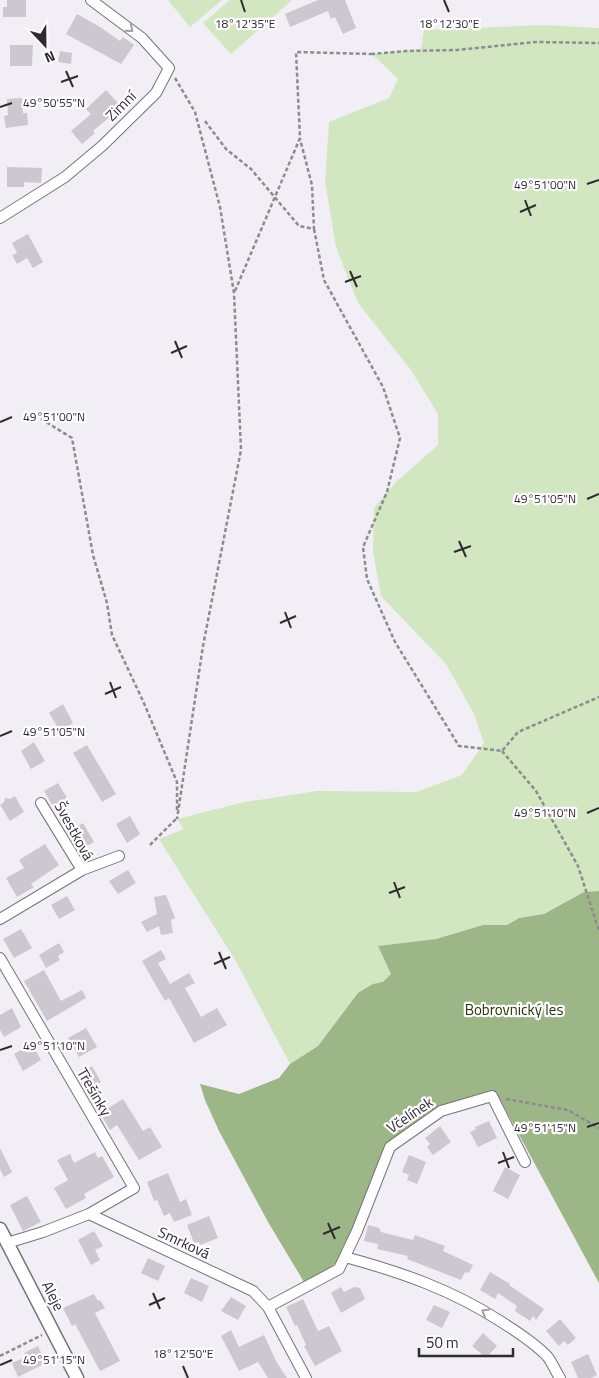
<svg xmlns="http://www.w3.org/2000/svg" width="599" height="1378" viewBox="0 0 599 1378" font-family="'Titillium Web',sans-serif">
<rect width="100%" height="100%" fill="#f2eef5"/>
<path fill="#d1e6c1" d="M168,0H222L190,27Z
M230,0H292L231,54L203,23Z
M545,25L599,28V891L584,892L544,914L519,918L507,925H483L436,939L378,946L391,974L383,983L373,984L343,1014L318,1046L290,1064L237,963L159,839L184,829L177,819L245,802L317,791L416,792L462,775L484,743L474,714L446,664L381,596L373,552L374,508L395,483L438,445V414L411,370L358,303L336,247L325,182L329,122L389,98L398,79L372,54L421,49L424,30Z"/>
<path fill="#9db688" d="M599,891V1283L496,1092L465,1098L440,1107L388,1143L339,1260L325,1273L304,1282L268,1222L219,1131L205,1100L200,1084L239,1094L279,1078L290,1064L318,1046L358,993L373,984L383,982L391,974L378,946L436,939L483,925H507L519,918L544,914L584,892Z"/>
<path fill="#cdc8cf" d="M7,0H26V17H3V7H7Z
M318,0H345L356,28L343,34L335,17L331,19L328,11L290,27L285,14Z
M77,14L100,27L120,41L123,37L134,45L121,64L66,34Z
M10,45H33L32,66H10Z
M60,51L72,53L71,64L58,62Z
M106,90L118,103L114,107L117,111L93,131L95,133L82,144L71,131L91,114L86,109Z
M22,98L23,113H27L28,125L6,128L4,116L8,115L7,99Z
M7,167L42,168L41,183L24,182V187H7Z
M28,234L43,262L33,268L27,258L17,264L12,255L17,253L12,243Z
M63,704L73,723L60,731L49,713Z
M34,742L45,761L31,769L21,751Z
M87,745L116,794L102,802L73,753Z
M58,783L69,801L55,810L44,791Z
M15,796L24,812L10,821L0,805L4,802L5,798L10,799Z
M130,816L140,834L127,843L116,824Z
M83,823L94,842L80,850L69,832Z
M45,844L59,865L31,884L34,887L17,897L6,878L24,868L19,860Z
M128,870L136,883L118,894L109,881Z
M166,895L175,918L171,920L173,933L161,935L159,926L147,932L141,922L157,914L154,897Z
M67,896L75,910L59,919L51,905Z
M21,929L32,948L14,958L3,939Z
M59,943L64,952L58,956L60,960L46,968L39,955Z
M161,950L166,959L158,963L170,984L189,973L195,983L185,988L201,1017L217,1008L227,1025L194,1043L169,998L165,1001L142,961Z
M44,970L61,1001L82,990L86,998L47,1021L24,981Z
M12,1008L21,1027L4,1037L0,1030V1015Z
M86,1028L97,1047L79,1057L68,1038Z
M32,1044L41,1060L23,1071L14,1054Z
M92,1066L101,1082L86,1091L77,1075Z
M123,1099L143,1131L150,1127L162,1147L139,1160L117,1125L110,1130L100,1113Z
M489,1121L497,1138L478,1147L470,1132L476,1129L475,1127Z
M440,1126L451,1142L433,1155L427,1147L430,1144L425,1138Z
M0,1148L12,1172L4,1177L0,1169Z
M95,1152L98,1158L102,1156L114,1177L84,1194L86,1198L66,1209L54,1188L68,1180L57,1160L70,1154L74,1163Z
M409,1155L426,1162L417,1184L407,1180L409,1175L402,1172Z
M505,1167L520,1175L508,1199L493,1191Z
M168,1173L180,1202L186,1199L192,1215L174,1222L170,1213L164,1216L157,1200L154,1201L147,1182Z
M27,1196L41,1222L23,1231L10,1205Z
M209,1216L218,1238L200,1245L199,1242L194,1243L187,1225Z
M368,1225L379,1228L381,1232L413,1240L415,1235L445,1246L443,1251L473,1265L469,1273L465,1272L461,1280L407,1259L408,1256L377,1249L378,1244L364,1241Z
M94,1231L103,1246L95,1250L100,1260L91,1265L78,1240Z
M148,1258L165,1266L158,1281L141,1273Z
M490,1272L510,1284L509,1285L544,1309L536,1320L533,1316L530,1321L515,1311L517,1306L498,1293L495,1299L480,1290Z
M191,1278L209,1286L202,1302L184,1293Z
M341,1287L344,1292L354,1287L360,1288L365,1299L341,1313L331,1293Z
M94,1294L98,1301L100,1300L105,1308L95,1313L120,1361L100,1371L75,1324L72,1326L63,1308Z
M231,1297L246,1306L238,1320L221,1311Z
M303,1299L318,1331L329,1326L342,1351L315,1366L304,1346L306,1345L297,1325L295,1326L286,1307Z
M434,1305L450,1312L442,1328L426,1320Z
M560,1319L576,1338L568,1345L564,1341L559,1346L546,1331Z
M231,1330L239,1347L264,1335L277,1363L287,1378H268L258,1362L239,1371L221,1336Z
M483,1333L497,1346L486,1358L472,1346Z
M38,1346L46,1363L18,1377L12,1363L26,1357L24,1353Z
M588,1354L597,1375L591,1378H578L571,1362Z"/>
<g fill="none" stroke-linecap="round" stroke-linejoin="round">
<g stroke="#777379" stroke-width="12">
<path id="minor" d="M0,218L65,177L102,146L156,93L169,68L142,38L91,0
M82,870L119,856
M0,919L82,870L41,803
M0,958L134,1188L89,1214
M7,1243L43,1232L89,1214L253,1291L268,1307L306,1378
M345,1257C401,1272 452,1290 500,1321C516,1331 533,1342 546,1355C552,1361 555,1371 560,1378
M268,1307L339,1269L357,1231L390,1147L441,1111L492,1096L525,1162"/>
</g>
<g stroke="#777379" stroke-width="15">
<path id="tertiary" d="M0,1229L77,1378"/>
</g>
<path stroke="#8e8b90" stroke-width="2.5" stroke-dasharray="4 2.5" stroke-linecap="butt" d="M371,54L407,51L457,50L536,42L599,43
M175,78L195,112L220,207L234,293L241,450L203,646L177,819
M205,121L226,149L251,169L299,226L314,229L312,185L300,139
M314,229L324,280L383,387L400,438L387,492L363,547L367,579L395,642L459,746L502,751L518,732L599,697
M235,291L300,138L296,52L372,54
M41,419L72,438L93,555L107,603L112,635L143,701L177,782V810
M502,751L536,791L578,866L599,931
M150,845L177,818
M506,1099L568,1110L599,1128
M0,1356L42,1335"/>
<use href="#minor" stroke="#fff" stroke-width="10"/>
<use href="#tertiary" stroke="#fff" stroke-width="12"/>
</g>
<defs><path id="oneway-chevron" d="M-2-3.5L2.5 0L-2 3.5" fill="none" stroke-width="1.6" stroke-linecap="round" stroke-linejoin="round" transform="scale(1.25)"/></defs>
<g stroke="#a1a0a1">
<use href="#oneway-chevron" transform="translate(130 29) rotate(39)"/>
<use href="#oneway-chevron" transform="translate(485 1312) rotate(-149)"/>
</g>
<path fill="none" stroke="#2e2c2f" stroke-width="2" d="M241,0L245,12M444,0L449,12M66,71L73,87M61,82L78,76M0,107L12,103M587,184L599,180M525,200L531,216M520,212L536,205M350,271L357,287M345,282L361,276M175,341L182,358M171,353L187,346M0,422L12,417M587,499L599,494M459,541L466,557M454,552L471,546M285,612L291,628M280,623L296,616M110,682L116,698M105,694L121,687M0,736L12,731M587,813L599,808M394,882L400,898M389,893L405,887M219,952L226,969M214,964L230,957M0,1050L12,1046M587,1127L599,1123M503,1152L509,1168M498,1163L514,1157M328,1223L335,1239M323,1234L340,1227M153,1293L160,1309M149,1305L165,1298M0,1365L12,1360M183,1366L188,1378"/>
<g text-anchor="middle" stroke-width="4.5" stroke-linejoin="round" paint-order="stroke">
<g font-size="15" fill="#2e2c2f" stroke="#fefcff">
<text transform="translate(121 106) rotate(-45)" y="5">Zimní</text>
<text transform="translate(74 831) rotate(61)" y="5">Švestková</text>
<text transform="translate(94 1092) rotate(60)" y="5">Třešínky</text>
<text transform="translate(410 1115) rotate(-34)" y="5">Včelínek</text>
<text transform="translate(184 1243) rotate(25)" y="5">Smrková</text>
<text transform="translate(53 1296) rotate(63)" y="5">Aleje</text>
</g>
<g font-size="15" fill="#1e3502" stroke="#fefcff">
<text x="514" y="1015">Bobrovnický les</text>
</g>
</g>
<g font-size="12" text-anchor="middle" fill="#2e2c2f" stroke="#fefcff" stroke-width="4.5" stroke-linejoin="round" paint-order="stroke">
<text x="245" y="28">18°12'35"E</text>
<text x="449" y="28">18°12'30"E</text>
<text x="54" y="107">49°50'55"N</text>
<text x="545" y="189">49°51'00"N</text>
<text x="54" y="421">49°51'00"N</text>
<text x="545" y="503">49°51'05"N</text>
<text x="54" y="736">49°51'05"N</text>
<text x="545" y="817">49°51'10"N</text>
<text x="54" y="1050">49°51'10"N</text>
<text x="545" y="1132">49°51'15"N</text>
<text x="183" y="1358">18°12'50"E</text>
<text x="54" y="1364">49°51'15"N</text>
</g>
<g transform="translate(45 45) rotate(158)" stroke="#fefcff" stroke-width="4" paint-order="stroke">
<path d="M0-4L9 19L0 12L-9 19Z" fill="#2e2c2f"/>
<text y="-8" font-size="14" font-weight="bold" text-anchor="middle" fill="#2e2c2f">N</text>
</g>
<path d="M419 1348v8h94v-8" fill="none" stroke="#2e2c2f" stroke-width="2.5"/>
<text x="426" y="1348" font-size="15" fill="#2e2c2f" stroke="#fefcff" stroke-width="4" paint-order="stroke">50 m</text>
</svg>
